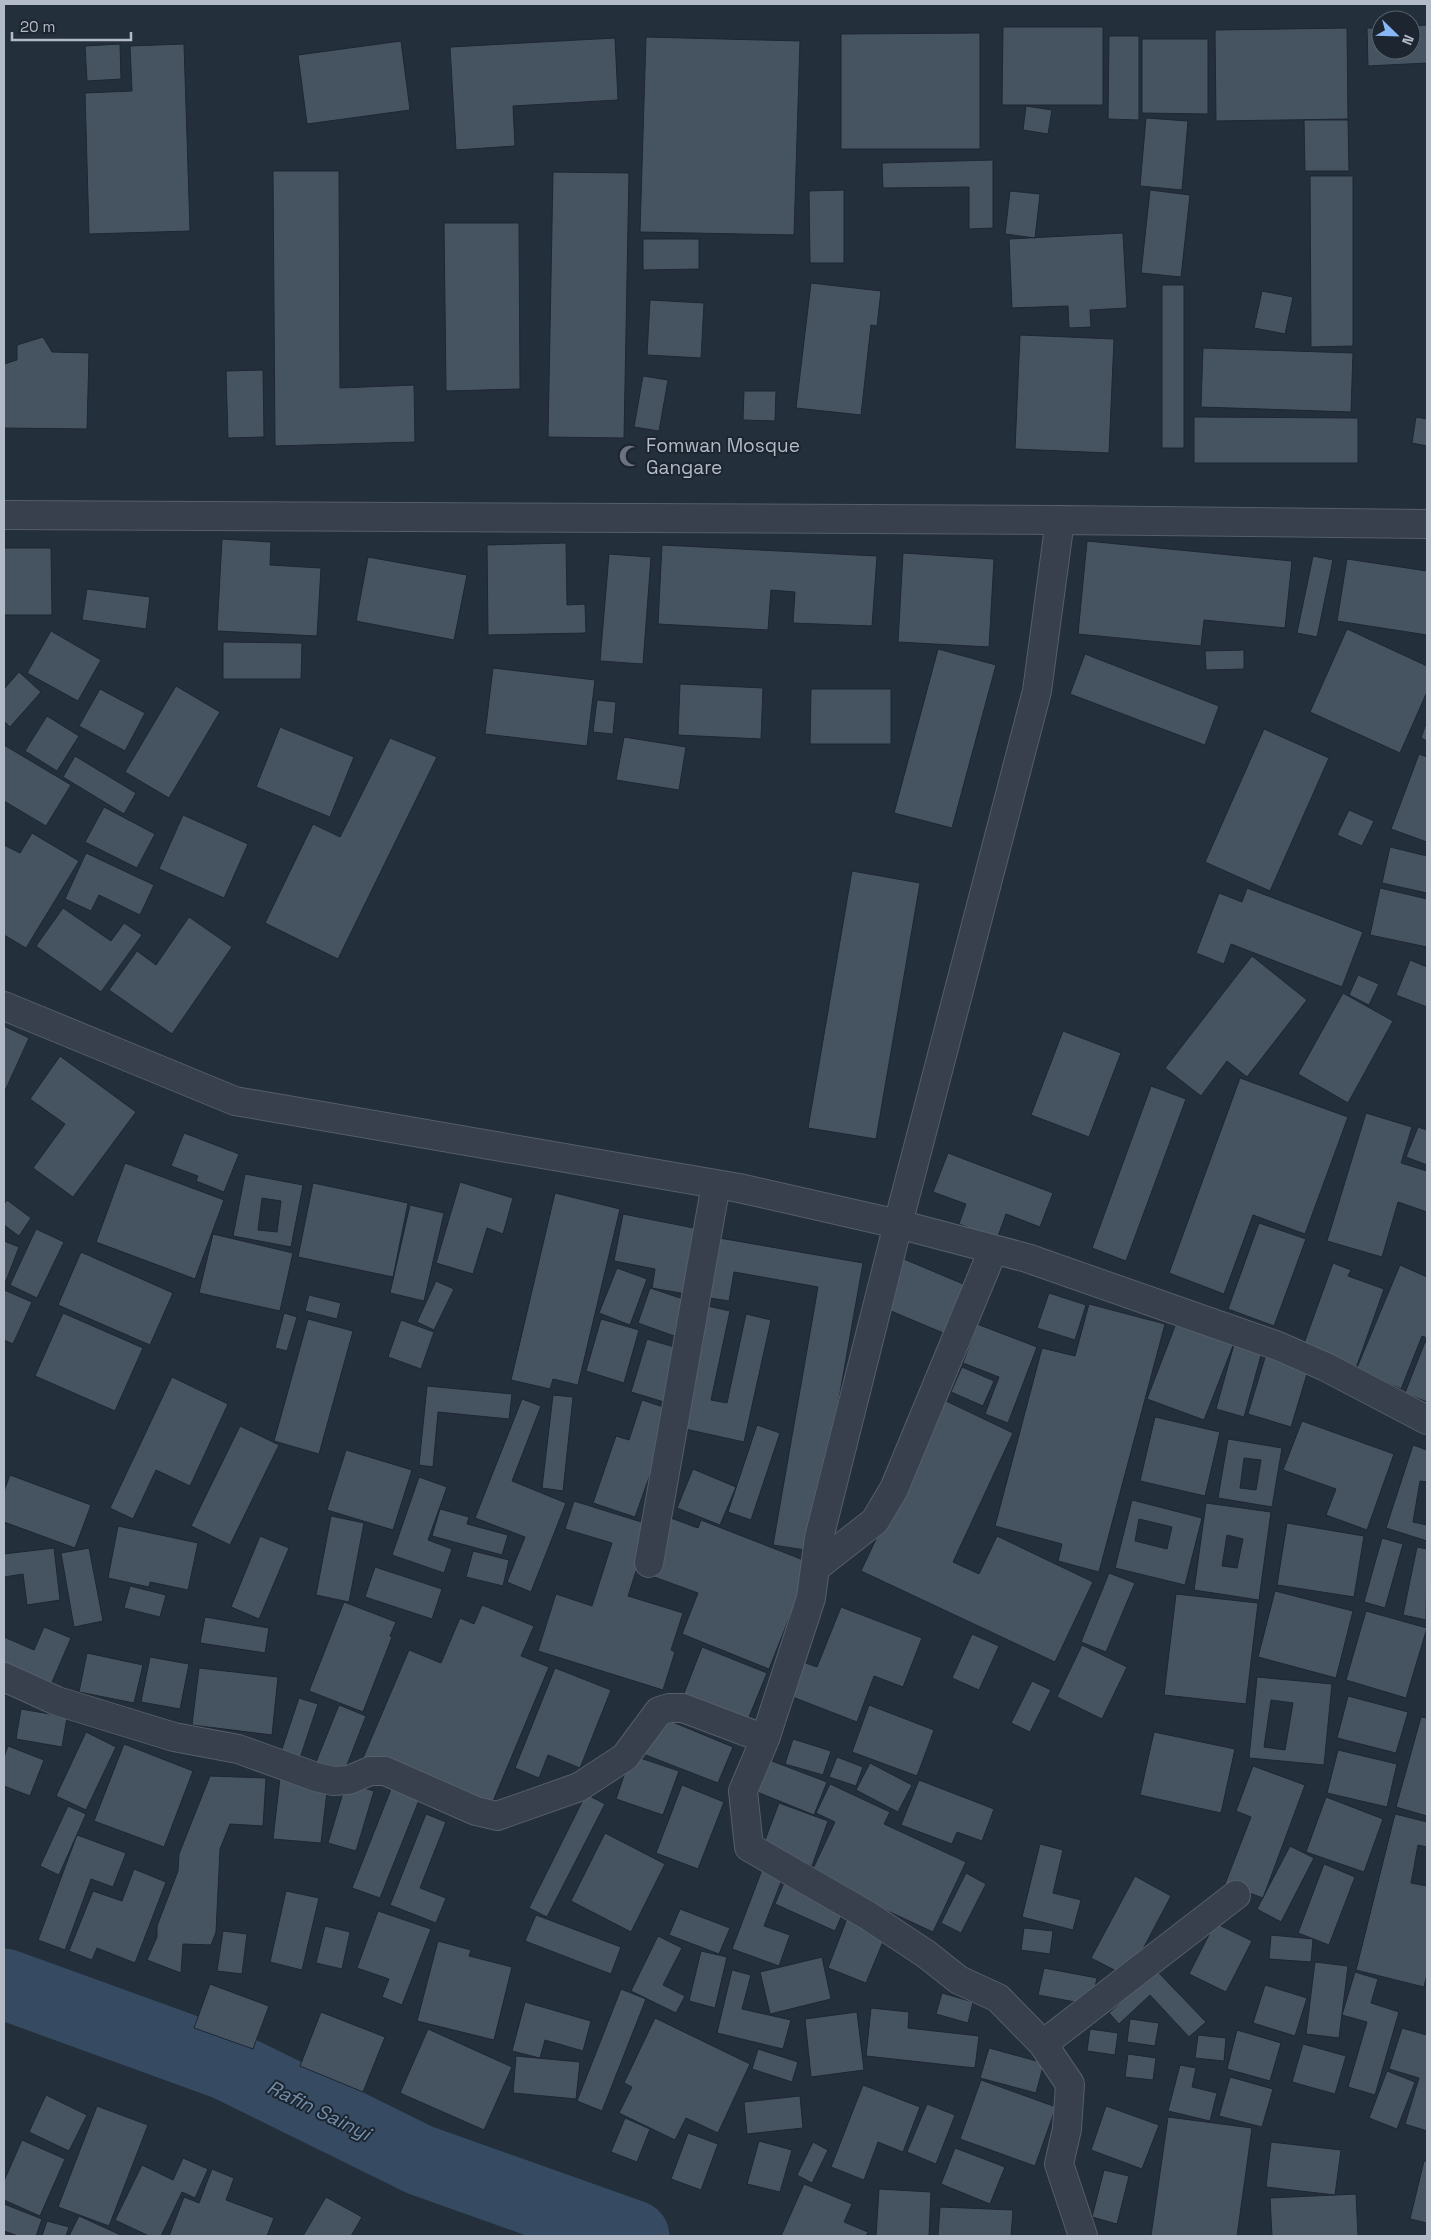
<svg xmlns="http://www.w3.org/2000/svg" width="1431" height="2240" viewBox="0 0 1431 2240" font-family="'Space Grotesk',sans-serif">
<rect width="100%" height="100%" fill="#232f3b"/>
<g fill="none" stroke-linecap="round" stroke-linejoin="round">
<path stroke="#364b62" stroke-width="71" d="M4,1984L225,2064L420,2160L634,2236"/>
</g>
<path fill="#465462" stroke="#1e2732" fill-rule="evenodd" d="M1427,25V63L1368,66L1367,28H1381V50H1411V26Z
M1003,27H1103V105H1002Z
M1347,28L1348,119L1216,121L1215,30Z
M980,33V149H841V34Z
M1109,36H1139V120L1108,119Z
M646,37L800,41L794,235L640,232Z
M615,38L618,100L513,106L515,146L456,150L450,47Z
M1142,39H1208V114L1142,113Z
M401,41L410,110L307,124L298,55Z
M120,44L121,79L87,81L85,46Z
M184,44L190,231L89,234L85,93L132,91L130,46Z
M1026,106L1052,110L1048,134L1023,130Z
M1146,118L1188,121L1182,190L1140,186Z
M1304,120H1348L1349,171H1305Z
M993,160V228L969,229V187L883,188L882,163Z
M273,171H339L340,388L414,385L415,442L275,446Z
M553,172L629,173L624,438L548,437Z
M1310,176H1353V346L1311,347Z
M844,190V263H810L809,191Z
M1150,190L1190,195L1181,277L1141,273Z
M1010,191L1040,194L1035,238L1005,234Z
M444,223H519L520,389L446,391Z
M1123,233L1127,308L1090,310L1091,327L1069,328L1068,306L1012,308L1009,239Z
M643,239H699V269L643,270Z
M811,283L881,291L877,326L871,325L861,415L796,408Z
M1162,285H1184V448H1162Z
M1262,291L1293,297L1285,334L1254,328Z
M650,300L704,303L701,358L647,355Z
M1020,335L1114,339L1109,453L1015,449Z
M43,337L52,352L89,353L87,429L4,428V364L17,360V345Z
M1203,348L1353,353L1351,412L1201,407Z
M263,370L264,437L228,438L226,371Z
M643,376L668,380L659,431L634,427Z
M744,391H776L775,421L743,420Z
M1194,417L1358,418V463H1194Z
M1416,417L1427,419V446L1412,443Z
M222,539L271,542L270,565L321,568L317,636L217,631Z
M1087,541L1292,561L1285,628L1204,620L1201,646L1078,634Z
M566,543L567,605L585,604L586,633L488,635L487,545Z
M662,545L877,556L872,626L793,623L795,592L771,590L768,630L658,624Z
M4,548H51L52,615H4Z
M903,553L994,559L989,647L898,642Z
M609,554L651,557L643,664L600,661Z
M1313,556L1333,560L1317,637L1297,633Z
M368,557L467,575L454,640L356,621Z
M1347,559L1427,571V635L1337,621Z
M87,589L150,597L146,629L82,620Z
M1347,629L1427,666V692L1400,753L1310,712Z
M51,631L101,660L78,701L27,673Z
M223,642L302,643L301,679H223Z
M938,649L996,665L952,828L894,813Z
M1244,650V669L1206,670L1205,651Z
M1085,654L1219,706L1205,745L1070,694Z
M493,668L595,680L587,746L485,734Z
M19,672L41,692L10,727L4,721V689Z
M680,684L763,688L761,739L678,735Z
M176,686L220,712L169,798L125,772Z
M100,689L145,713L125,751L79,726Z
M811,689H891V744H810Z
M597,700L616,702L613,734L593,732Z
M47,716L79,736L57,771L25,751Z
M1427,721V741L1421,738Z
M280,727L354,757L330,817L256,787Z
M1264,729L1329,758L1270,891L1205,862Z
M624,737L686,747L679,790L616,780Z
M390,738L437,757L338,959L265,923L313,824L340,837Z
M4,745L71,785L46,826L4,801Z
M1419,754L1427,757V842L1391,829Z
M75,756L136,793L124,814L63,777Z
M104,807L155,834L137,868L85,842Z
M1349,810L1374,821L1362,846L1337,835Z
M183,815L248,844L224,898L159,869Z
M32,833L79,861L26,948L4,935V845L20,853Z
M1390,847L1427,856V893L1382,883Z
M86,853L154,885L140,915L99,895L91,911L65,899Z
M852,871L920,883L876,1139L808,1128Z
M1247,888L1363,932L1342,987L1231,944L1224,964L1196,953L1219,893L1242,902Z
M1380,888L1427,899V947L1370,935Z
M63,908L111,941L124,923L142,935L101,992L36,946Z
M189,917L232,947L172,1034L109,990L137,951L156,965Z
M1252,956L1307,1000L1247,1077L1227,1061L1201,1096L1165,1068Z
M1410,960L1427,967V1007L1396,995Z
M1358,975L1379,984L1369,1005L1349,995Z
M1343,993L1393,1021L1348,1103L1298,1074Z
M4,1026L29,1038L4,1093Z
M1063,1031L1121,1053L1089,1137L1031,1115Z
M60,1056L136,1112L73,1197L33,1168L65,1124L30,1099Z
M1240,1078L1348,1117L1305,1234L1253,1215L1224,1294L1169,1273Z
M1151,1086L1186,1099L1126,1261L1092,1248Z
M1366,1113L1412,1127L1401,1163L1427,1171V1212L1398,1202L1382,1257L1327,1241Z
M1418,1127L1427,1130V1165L1406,1157Z
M184,1133L239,1154L224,1192L196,1181L198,1176L171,1166Z
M948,1153L1053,1193L1040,1227L1006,1214L997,1239L959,1224L966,1204L933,1192Z
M125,1163L224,1200L195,1279L96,1242Z
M245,1174L303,1185L291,1247L233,1236ZM262,1198L281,1201L277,1232L258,1230Z
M460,1182L513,1198L503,1234L487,1228L473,1274L436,1263Z
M313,1183L408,1203L393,1277L298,1257Z
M555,1193L620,1209L578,1385L553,1379L550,1389L511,1380Z
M7,1200L31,1218L19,1236L4,1225V1204Z
M410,1205L444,1213L424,1301L390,1293Z
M623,1214L699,1229L686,1294L652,1288L655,1269L614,1261Z
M1259,1223L1306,1239L1274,1326L1228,1309Z
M36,1229L64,1242L37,1298L10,1285Z
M213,1234L293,1253L280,1311L199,1293Z
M708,1236L863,1263L812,1551L773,1545L818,1287L734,1272L729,1301L697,1296Z
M4,1241L19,1247L4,1286Z
M81,1252L173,1293L150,1345L58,1305Z
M899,1257L968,1286L948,1335L879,1306Z
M1333,1263L1351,1270L1348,1276L1384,1289L1355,1371L1301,1352Z
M1400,1265L1427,1277V1338L1422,1336L1401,1389L1356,1370Z
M617,1268L647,1279L630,1325L599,1313Z
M436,1281L454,1289L434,1330L417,1322Z
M650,1288L689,1301L677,1337L638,1323Z
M4,1290L32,1302L13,1344L4,1340Z
M1049,1293L1086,1305L1075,1340L1037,1328Z
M309,1295L341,1303L337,1319L305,1311Z
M1089,1304L1165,1324L1099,1572L1058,1561L1062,1544L995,1526L1042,1348L1075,1356Z
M703,1305L730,1311L711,1400L727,1403L746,1314L771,1320L744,1442L676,1427Z
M63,1313L143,1348L115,1411L35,1376Z
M284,1313L297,1317L287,1351L275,1348Z
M308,1319L353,1331L319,1454L274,1441Z
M601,1319L639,1330L624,1383L586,1371Z
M401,1320L434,1332L421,1369L388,1357Z
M1177,1321L1234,1343L1204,1420L1147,1399Z
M977,1324L1037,1347L1008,1423L985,1414L999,1377L963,1363Z
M647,1339L681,1349L664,1402L631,1392Z
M1235,1341L1263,1348L1244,1417L1216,1409Z
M1425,1342L1427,1343V1402L1405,1393Z
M1267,1351L1310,1364L1291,1427L1248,1414Z
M962,1367L994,1381L983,1406L951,1392Z
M172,1377L228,1404L190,1486L156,1470L133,1519L110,1508Z
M427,1386L512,1394L509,1419L438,1412L433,1467L419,1465Z
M553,1395L573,1397L563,1491L542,1488Z
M522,1399L541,1406L512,1481L566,1503L531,1592L507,1582L525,1537L475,1518Z
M942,1399L1013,1433L953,1562L979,1574L997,1536L1093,1582L1055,1662L861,1571Z
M642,1400L673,1410L635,1517L593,1503L616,1436L629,1440Z
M1155,1417L1220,1432L1205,1496L1140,1481Z
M1302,1421L1394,1454L1367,1530L1326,1515L1336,1489L1283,1470Z
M757,1425L780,1433L751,1520L728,1512Z
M240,1426L279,1445L230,1545L191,1526Z
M1228,1439L1282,1448L1272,1507L1218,1498ZM1244,1458L1261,1460L1256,1490L1240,1488Z
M1413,1445L1427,1450V1482L1420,1481L1413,1522L1427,1525V1541L1386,1528Z
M346,1450L412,1470L393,1530L327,1510Z
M693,1469L736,1487L720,1525L677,1508Z
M10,1475L91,1505L75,1548L4,1522V1491Z
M419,1477L447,1487L428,1540L452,1549L444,1573L392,1555Z
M1132,1500L1202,1518L1185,1585L1115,1568ZM1139,1519L1172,1527L1167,1549L1135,1541Z
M574,1501L651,1525L628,1596L683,1613L671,1650L675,1652L663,1690L538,1651L556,1594L592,1606L612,1543L565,1529Z
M1206,1503L1271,1512L1259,1600L1194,1590ZM1227,1535L1243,1539L1237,1568L1222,1566Z
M440,1509L469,1517L467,1524L508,1535L502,1555L432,1536Z
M331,1516L364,1523L349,1602L316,1595Z
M668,1517L698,1528L701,1520L811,1563L769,1669L682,1634L698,1593L646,1574Z
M1287,1523L1364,1536L1354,1597L1277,1585Z
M118,1526L198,1543L188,1590L150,1582L149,1587L108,1578Z
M260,1536L289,1548L259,1619L231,1607Z
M1382,1538L1403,1544L1385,1608L1364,1602Z
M1417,1547L1427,1549L1426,1620L1403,1615Z
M54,1548L60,1600L27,1605L23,1574L4,1577V1554Z
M89,1548L103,1621L74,1627L61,1553Z
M473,1551L509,1560L503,1586L466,1577Z
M375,1567L442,1589L432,1619L365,1597Z
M1109,1573L1135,1583L1106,1652L1081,1642Z
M130,1586L166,1595L160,1617L124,1608Z
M1275,1591L1353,1611L1336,1678L1258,1657Z
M1176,1594L1258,1603L1246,1704L1164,1695Z
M344,1602L396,1622L390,1636L392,1637L363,1712L309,1691Z
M482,1605L534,1626L521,1656L549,1667L489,1811L363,1758L409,1650L441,1663L460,1618L474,1624Z
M841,1607L922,1638L903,1687L874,1676L857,1722L790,1696L803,1662L817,1667Z
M1366,1611L1427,1628L1406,1698L1346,1680Z
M205,1617L269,1628L265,1653L200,1643Z
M44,1627L71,1638L49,1689L4,1669V1637L34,1650Z
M972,1634L999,1646L979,1690L952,1678Z
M1082,1645L1127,1667L1102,1719L1057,1697Z
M702,1647L767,1673L747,1722L683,1696Z
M87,1653L143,1665L134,1703L79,1692Z
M150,1657L189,1664L180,1709L141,1702Z
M199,1668L278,1677L272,1735L192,1725Z
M555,1668L611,1690L580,1768L548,1755L539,1778L515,1768Z
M1257,1677L1332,1684L1324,1765L1249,1758ZM1271,1700L1293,1703L1285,1750L1264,1747Z
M1032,1681L1051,1690L1030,1732L1011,1723Z
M1348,1696L1408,1712L1396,1753L1337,1738Z
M299,1698L318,1704L300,1758L281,1752Z
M339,1705L366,1716L342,1778L314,1767Z
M869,1705L934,1730L917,1776L852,1752Z
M21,1709L67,1717L62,1747L16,1739Z
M658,1716L733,1747L718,1783L643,1754Z
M1421,1717L1427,1718V1816L1396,1807Z
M86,1732L116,1747L86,1810L56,1796Z
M1154,1732L1235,1749L1221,1813L1140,1795Z
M793,1739L831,1751L823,1775L785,1764Z
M124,1744L193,1771L164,1847L94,1821Z
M8,1746L44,1760L30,1796L4,1786V1757Z
M1338,1750L1397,1764L1387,1807L1327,1793Z
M631,1755L679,1771L663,1815L616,1799Z
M837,1757L863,1767L856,1786L829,1777Z
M764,1758L827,1782L814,1815L752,1790Z
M870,1763L912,1785L898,1812L856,1790Z
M1253,1766L1305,1785L1263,1898L1225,1884L1251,1817L1236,1811Z
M210,1776L266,1778L263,1826L230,1824L220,1849L216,1932L211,1945L183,1944L181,1973L147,1960L157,1937V1926L178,1871L179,1854Z
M280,1778L328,1783L321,1843L273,1839Z
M395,1779L423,1790L380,1898L352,1888Z
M919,1780L994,1809L982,1841L957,1832L952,1844L901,1825Z
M346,1783L374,1791L356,1851L328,1843Z
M830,1784L890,1812L884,1824L966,1862L933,1932L810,1875L835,1822L816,1813Z
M682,1785L724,1802L698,1869L656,1853Z
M586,1794L605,1804L547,1917L529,1908Z
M1326,1797L1383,1819L1364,1872L1306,1852Z
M779,1803L828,1821L812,1866L762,1848Z
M68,1806L86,1814L59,1875L40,1866Z
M426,1814L446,1822L420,1888L446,1898L436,1923L390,1905Z
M1395,1814L1427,1822V1847L1418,1845L1411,1883L1427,1886V1974L1424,1987L1356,1970Z
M605,1833L665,1864L631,1932L571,1901Z
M77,1835L126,1853L113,1887L91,1879L65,1950L38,1940Z
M1040,1844L1063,1850L1053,1893L1081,1900L1073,1930L1022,1917Z
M1290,1846L1314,1858L1281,1922L1257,1909Z
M1324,1864L1355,1877L1329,1945L1298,1933Z
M134,1869L166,1882L135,1963L97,1948L92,1960L69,1951L93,1891L122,1901Z
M762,1870L783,1877L764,1926L790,1935L779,1966L732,1949Z
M966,1873L986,1884L961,1933L941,1923Z
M1135,1876L1171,1896L1128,1977L1091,1958Z
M786,1878L846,1906L835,1931L775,1904Z
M286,1891L319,1898L302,1970L270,1962Z
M680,1909L730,1928L719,1954L669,1935Z
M378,1911L431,1929L402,2005L382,1997L389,1979L357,1968Z
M536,1915L621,1947L611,1974L525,1941Z
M848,1916L887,1932L866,1983L828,1968Z
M1215,1923L1252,1941L1226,1992L1189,1974Z
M325,1926L350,1932L342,1969L316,1963Z
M1024,1928L1053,1931L1050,1954L1021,1950Z
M223,1931L247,1934L242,1974L217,1971Z
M1271,1935L1313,1939L1311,1962L1269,1959Z
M658,1936L682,1948L663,1985L685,1996L676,2013L631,1991Z
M438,1941L471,1950L469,1956L512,1967L494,2040L417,2021Z
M701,1951L727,1957L715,2008L689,2001Z
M822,1957L831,1999L770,2014L760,1972Z
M1315,1962L1348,1966L1339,2038L1306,2034Z
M1044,1968L1097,1978L1091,2005L1038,1995Z
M732,1970L751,1975L742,2009L791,2020L783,2049L717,2033Z
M1156,1970L1206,2022L1189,2037L1150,1995L1119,2024L1109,2013Z
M1355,1972L1378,1979L1371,2003L1399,2012L1375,2095L1348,2087L1367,2022L1342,2015Z
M210,1984L269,2006L253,2049L194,2028Z
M1265,1985L1307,1998L1295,2036L1253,2023Z
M621,1989L646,1999L602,2111L577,2101Z
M942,1993L973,2002L968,2023L936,2014Z
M525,2002L591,2021L583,2051L545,2040L540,2058L512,2051Z
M871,2008L909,2012L908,2028L979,2036L975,2068L866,2056Z
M321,2012L385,2037L363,2092L300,2066Z
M857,2012L864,2070L811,2077L805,2019Z
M655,2018L750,2064L718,2133L686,2118L675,2140L619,2113L632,2087L624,2083Z
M1130,2019L1159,2023L1155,2046L1127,2042Z
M1402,2028L1427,2035V2131L1405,2124L1419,2078L1389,2069Z
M428,2029L512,2067L484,2130L400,2093Z
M1090,2029L1118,2033L1115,2055L1087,2051Z
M1237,2030L1281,2043L1270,2081L1227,2069Z
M1198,2035L1226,2038L1224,2061L1195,2058Z
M1303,2044L1346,2056L1335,2094L1292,2082Z
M989,2048L1044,2063L1036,2093L980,2078Z
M758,2049L798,2062L792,2082L752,2069Z
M1128,2054L1156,2058L1153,2080L1125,2077Z
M516,2056L580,2062L576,2099L513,2093Z
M1180,2065L1196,2068L1192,2087L1217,2093L1210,2121L1168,2111Z
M1387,2071L1415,2082L1397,2129L1369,2118Z
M1230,2077L1273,2089L1262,2127L1219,2116Z
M981,2080L1056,2107L1035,2166L960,2139Z
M863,2085L920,2107L903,2152L878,2142L864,2180L831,2167Z
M46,2095L87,2115L69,2151L29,2132Z
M800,2096L803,2128L747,2134L744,2102Z
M927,2104L955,2115L936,2164L907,2152Z
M97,2106L148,2125L109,2226L58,2207Z
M1106,2106L1159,2125L1142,2169L1091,2150Z
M1168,2117L1252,2128L1237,2236H1151Z
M625,2118L650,2129L637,2162L611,2152Z
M688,2133L718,2144L701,2190L671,2179Z
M22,2140L65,2159L40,2216L4,2200V2181Z
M759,2141L792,2150L780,2192L747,2184Z
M813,2142L828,2150L812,2183L797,2175Z
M1271,2142L1341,2150L1335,2195L1266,2187Z
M955,2148L1005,2167L990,2204L941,2184Z
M183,2158L208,2169L195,2198L182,2192L161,2236H149L115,2220L142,2165L173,2180Z
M1424,2161H1427V2223L1410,2219Z
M212,2169L234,2178L226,2200L274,2218L267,2236H169L184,2197L199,2203Z
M1104,2170L1129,2176L1117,2224L1092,2217Z
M804,2184L852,2204L844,2222L868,2232L866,2236H781Z
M879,2189L931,2192L929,2236H876Z
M1356,2194L1358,2236H1272L1270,2198Z
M326,2197L362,2217L351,2236H303Z
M4,2204L42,2219L36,2236H18L4,2231Z
M940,2207L1013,2210L1011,2236H938Z
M79,2216L123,2236H69Z
M47,2221L69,2227L66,2236H42Z"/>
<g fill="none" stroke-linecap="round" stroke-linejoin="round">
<g stroke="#555e69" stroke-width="30">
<path id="minor" d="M4,515L1060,520L1427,524
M1060,520L1037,691L898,1224L819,1538L811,1598L765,1739L743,1791L749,1847L867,1915L926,1954L959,1980L998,1998L1043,2044L1070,2084L1067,2129L1059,2164L1083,2236
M4,1006L235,1101L739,1188L898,1224L1027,1258L1278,1346L1326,1367L1427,1420
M649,1563L716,1184
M815,1568L875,1521L894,1489L993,1250
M4,1677L57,1701L174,1737L238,1749L316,1777L333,1781L349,1780L370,1771H385L476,1811L497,1816L579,1787L625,1757L659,1711L669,1708H683L765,1739
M1043,2044L1236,1895"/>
</g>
<use href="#minor" stroke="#37404c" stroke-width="28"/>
</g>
<defs>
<g id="mosque-bare" transform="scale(1.725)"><path d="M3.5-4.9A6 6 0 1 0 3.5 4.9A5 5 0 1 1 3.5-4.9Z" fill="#6b7280" stroke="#1c2530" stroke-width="2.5" paint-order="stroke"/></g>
</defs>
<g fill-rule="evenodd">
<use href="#mosque-bare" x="630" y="456"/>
</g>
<g text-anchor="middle" stroke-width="4" stroke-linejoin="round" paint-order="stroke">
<g font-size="19" fill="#b2bbc7" stroke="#1c2530" text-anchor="start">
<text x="646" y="452">Fomwan Mosque<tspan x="646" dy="22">Gangare</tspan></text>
</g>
<g font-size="20" font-style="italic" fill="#728eaa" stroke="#1c2530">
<text transform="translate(319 2110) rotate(26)" y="7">Rafin Sainyi</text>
</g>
</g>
<rect width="1431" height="2240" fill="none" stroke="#b2bbc7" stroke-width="10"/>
<g transform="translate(1396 35) rotate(113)"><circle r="24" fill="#1c2530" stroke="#58616c"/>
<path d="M0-4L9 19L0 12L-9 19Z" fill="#88b9f6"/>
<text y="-8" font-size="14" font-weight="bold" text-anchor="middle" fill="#b2bbc7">N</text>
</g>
<path d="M12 32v8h119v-8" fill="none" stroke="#b2bbc7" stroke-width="2.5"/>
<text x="20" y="32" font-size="15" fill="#b2bbc7" stroke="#1c2530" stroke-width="4" paint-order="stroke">20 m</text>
</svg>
